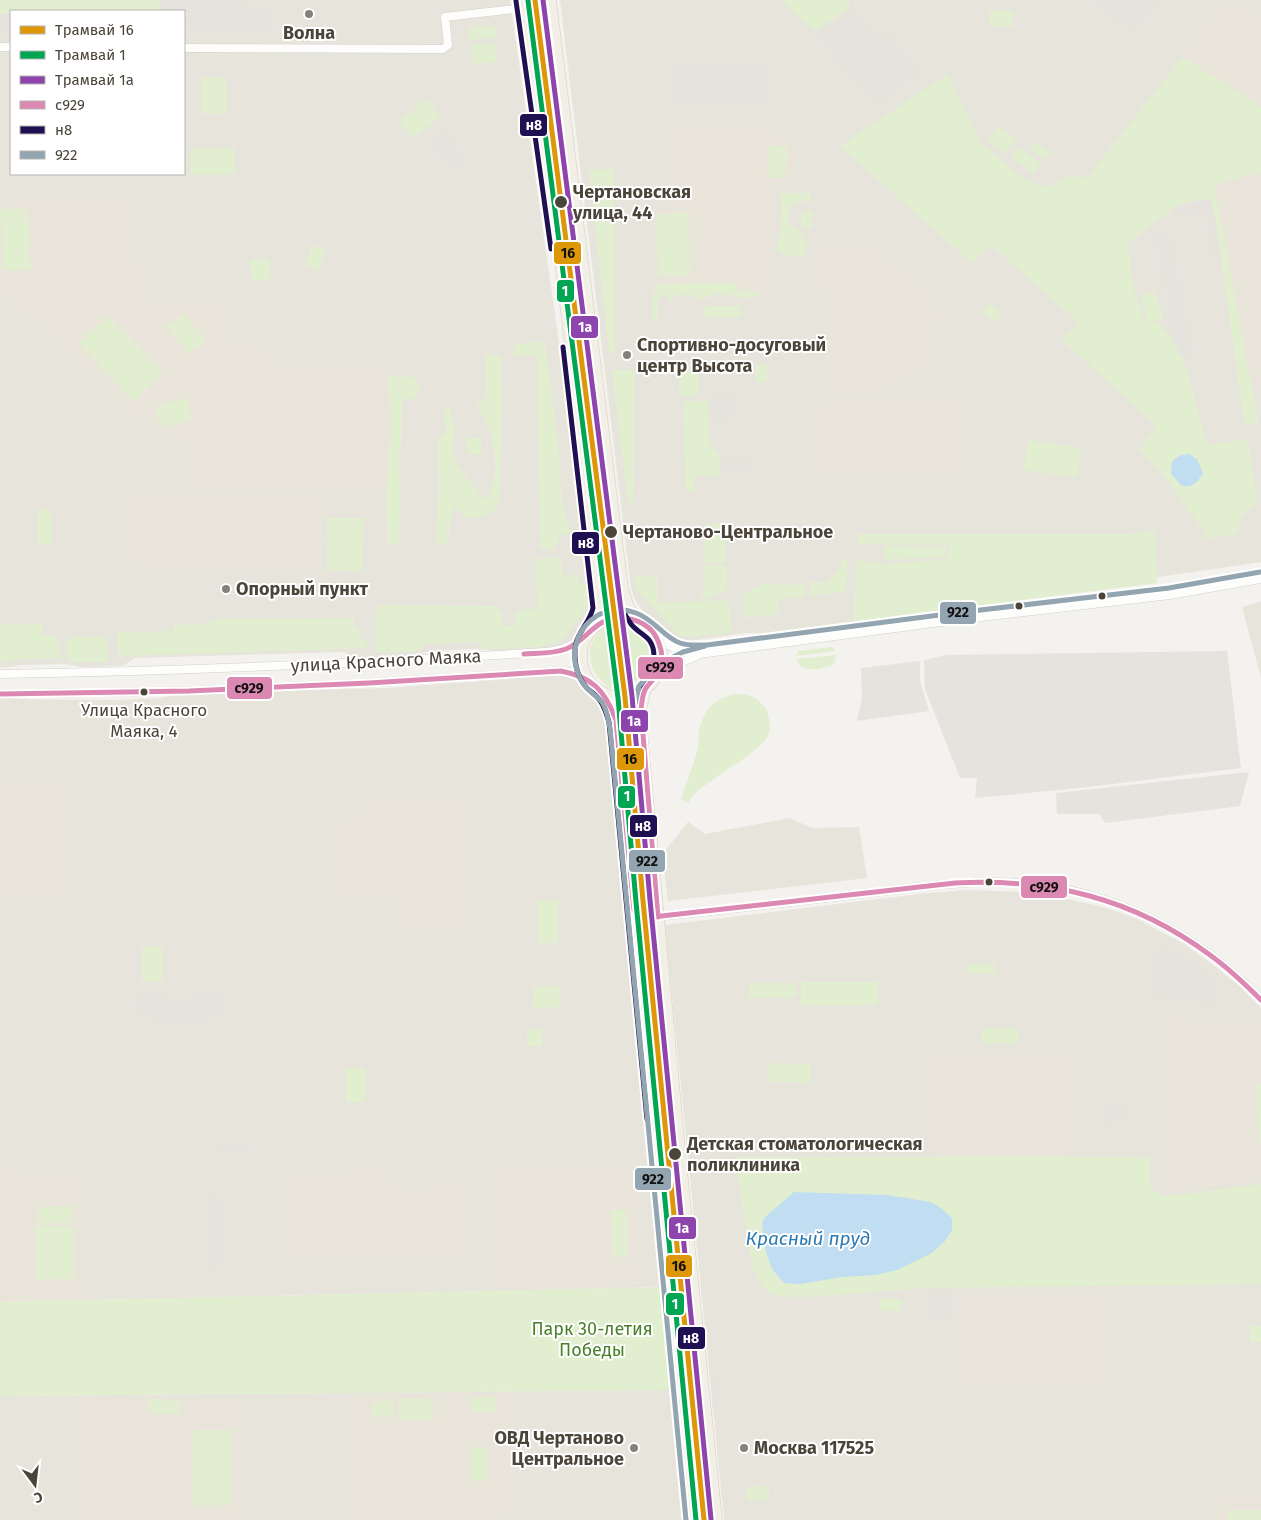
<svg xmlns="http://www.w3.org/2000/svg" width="1261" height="1520" viewBox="0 0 1261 1520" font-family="'Fira Sans',sans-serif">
<rect width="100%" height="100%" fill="#f4f2ee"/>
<path fill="#e7e4dc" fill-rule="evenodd" d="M104,0H510L595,595L596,605L593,613L588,622L571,641L564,646L554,648L496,651L476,649L432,651L409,656L351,658L345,652L136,658L122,666L81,667L64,664L23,665L0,668V11ZM11,11H184V174H11Z
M560,0H781L784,2L849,8V0H1261V562L772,634L746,633L690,641L672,638L653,622L642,610L635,600L631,587Z
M1261,601V678L1242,607Z
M564,675L577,679L589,687L598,696L606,706L610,715L664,1287L0,1302V699L117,700L160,698L187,693L387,688Z
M790,818L812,828L859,827L867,878L668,901L662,855L688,822L705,834Z
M966,890L1026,892L1054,896L1107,908L1137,919L1184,944L1216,967L1239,986L1261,1008V1520H724L665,925L928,893Z
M674,1390L688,1520H0V1396Z"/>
<path fill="#e6e2de" d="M677,67L764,68V102L678,103Z
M1227,651L1241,768L1080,788L975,798L977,778H960L925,689L924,660L947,655Z
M920,661V681L929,711L857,721L862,699L861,668Z
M1249,772L1240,806L1105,823L1099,814H1057L1056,793Z
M933,1294H952V1316H933Z"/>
<path fill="#eae5da" d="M1218,10L1261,12V107L1183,57Z
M678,128H768L793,149L795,159L791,184L775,185L774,270L768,275L763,285V292L654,291V211L674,210L673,132Z
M1261,172V380L1250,382L1214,184Z
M17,201L128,202L135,211V266L148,275L149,303H232V343H258L282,367L392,366V487H189V439L158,433L145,419L141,423L56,333L12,311L0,271V206Z
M822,243L872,244L938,307L936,352L902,381L891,389L827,391Z
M960,399L961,470L823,472L822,401Z
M135,493L316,494V567L135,566Z
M72,784L73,895H0V785Z
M361,801L464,803L461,929L398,927V899L333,897L335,821H360Z
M1166,1019L1254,1021L1261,1029V1180L1171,1191L1161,1181Z
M933,1054L1067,1055L1066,1180L935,1177Z
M633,1165L638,1284L492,1288L487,1171Z
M0,1166H16V1173H83L84,1319L0,1308Z
M388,1171V1188L467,1187L468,1256L292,1258L291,1172Z
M1108,1294V1384L962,1385L961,1295Z
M353,1394H515V1502L502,1520H352Z
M72,1398H241V1520H81Z
M1208,1497H1261V1520H1208Z"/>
<path fill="#e1eecf" d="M0,0H160V10L11,11V14H0Z
M781,0H849V8L815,31Z
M990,10L1013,11L1012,27L989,26Z
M496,25L497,37L469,41L468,28Z
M495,43L497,62L473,64L471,45Z
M1183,57L1261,107V172L1214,184L1259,423H1244L1215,215L1210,199C1201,200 1191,200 1183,204C1165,211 1145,231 1128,243L1133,286L1145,323H1148L1140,296L1155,292L1163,318L1149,323L1157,322L1167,333L1184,360L1207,445L1248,439L1249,446L1257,501L1241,517L1237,534L1206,539L1208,537C1186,507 1165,474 1139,449L1157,426L1062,340L1078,322L991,245L972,263L840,146L947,74L981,142L1009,167L1023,178L1045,187L1056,184L1071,175L1087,178Z
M226,77L227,113L202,114L201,78Z
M427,99L441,117L413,138L399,121Z
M998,126L1016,138L1005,153L987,141Z
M1036,141L1050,153L1044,160L1030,148Z
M769,146H787L785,178L767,177Z
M1019,147L1041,164L1034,174L1011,157Z
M235,148V174L191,175L190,149Z
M614,169L615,352H609L589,170Z
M781,193H810L811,201L794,202L789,210L788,223L799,230L808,246L803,256H786L777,251L781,221Z
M1,209H26V221H29L30,247L27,248V257H30L31,269L3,270Z
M812,211V228H801V212Z
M689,213L690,275H658L657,214Z
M313,245L326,249L318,270L305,265Z
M269,258L271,277L264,281L252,282L250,260Z
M736,283L740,292H759L758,295L747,298L717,293C695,307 695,291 680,295C677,296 673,299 669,301L668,296H661L658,303L657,322H652L653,293L657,292L658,284Z
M990,303L1002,314L994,322L982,311Z
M705,306H741V317H705Z
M183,314L205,340L189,354L167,327Z
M108,316L163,373L133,401L79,343Z
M545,341L558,443L562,503L570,532L560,536L554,550L540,548L537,356L512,355L516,344Z
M485,354L501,356L502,396L500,497C495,518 485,517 466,518L453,506L450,524L448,544L435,543L439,491L438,440L447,431L443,417L449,405L455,430L452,449L457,465L485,501C500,482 496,445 487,424C485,418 480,413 476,407L487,396Z
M756,364H768L767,382H755Z
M612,370H634L633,502L628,503Z
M698,371L699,395L679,396V372Z
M389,376L414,377L420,392L413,399L402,400L399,544H387L386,492L391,430Z
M187,398L192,419L160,427L155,407Z
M683,401H708L709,443L720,456V476H694V492H686Z
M467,438H481V454H467Z
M1028,440L1081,448L1077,477L1024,470Z
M45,509L51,513L52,541C49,546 46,546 40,545L38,541V514L40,510Z
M327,518H364L363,541L327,540Z
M704,524H725V563H704Z
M1155,530L1157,583L854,621L856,560L885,564L947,559L950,545L858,544V534H1130Z
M327,541H363V571L327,570Z
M883,546L946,547V557L884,560Z
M561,557L563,576L579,574V585L589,583L591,600L566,637C549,651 501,648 479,649L478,642L423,644V649L408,652L375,653L376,609H379V605L497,606L498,611H502V626H515L516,611L538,609L535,559Z
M841,559H848L846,588L843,592L810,596L809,582H827L840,568Z
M725,565L727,569V591L706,599L700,597L705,590L703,576L706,566Z
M657,575L658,603L728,600L732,632L692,637L680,636L636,589L635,576Z
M764,584L805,585L806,596L777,600L779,614L748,618L744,616L743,596C748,590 757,586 764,584Z
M354,618V627H359L360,639L367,641V648L119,656L117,632L174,631V625L207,624L215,619Z
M623,623C631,624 642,626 648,633C667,651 655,682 631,689Z
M0,624H42V635H55L61,658L20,659L0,662Z
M613,624L622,690C618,689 614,689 610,688C605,686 599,679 596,674C586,660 588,640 603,629C605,627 610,626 613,624Z
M71,637H107L108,662H70L65,645Z
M832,647L835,651L796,656L798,651Z
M836,655L835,661L832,666C820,668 801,675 797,659Z
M737,694C749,693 759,698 766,709C770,717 772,731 766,739C760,747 751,753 743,759C728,770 712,779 698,791C694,794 691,799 688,803L681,799C686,783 693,767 697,751C699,745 698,738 699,732C703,710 715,697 737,694Z
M538,900H558V943H538Z
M142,947H163V981H142Z
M967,964H995L996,973L967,974Z
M801,982H878V1005H801Z
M749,983H796V997L749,998Z
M559,986L560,1007L533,1008V987Z
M982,1028L1019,1029L1018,1043H982Z
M527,1029H542V1046H527Z
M768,1063L811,1064V1083L767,1081Z
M346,1068H365V1102H346Z
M1261,1084V1142H1259L1256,1085Z
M735,1157H1149L1150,1187L1161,1195H1179L1261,1184V1284L921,1288L811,1297H788L771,1294L762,1285L752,1266Z
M72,1206L73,1223H38V1207Z
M611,1210H626L628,1257H614Z
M36,1226H74V1279H36Z
M664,1287L674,1390L0,1396V1302Z
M880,1298L902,1300L901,1311L879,1310Z
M1250,1326H1261V1342H1250Z
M496,1397V1411H471V1398Z
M150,1399L179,1401V1414L149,1413Z
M399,1399H433V1419H399Z
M393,1401V1417H373V1402Z
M193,1430H231V1505H192Z
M470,1447H487V1481H471Z
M747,1486L769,1487V1500H747Z
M1227,1510H1261V1520H1227Z"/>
<path fill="#e6e3df" d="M162,0H238L249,8H268L269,29L184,31V11H163Z
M1096,0H1156L1134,29L1094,2Z
M849,13L880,43L889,37L918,72L876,102L818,34Z
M0,17H11V32L0,31Z
M443,134L459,154L460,161L452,165L445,160L431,143Z
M1211,200L1222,265H1217L1207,209L1174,214L1173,207Z
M1167,234L1191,354L1180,356L1157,236Z
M713,398H731V417H713Z
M722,462H746V472H722Z
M1160,948L1214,978V1002L1157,994Z
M136,995L165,996V1004H192L193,995H224V1012L209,1011L208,1022H157V1011L136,1010Z
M1109,1107H1125V1118H1113L1109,1124Z
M219,1144H247V1150L219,1149Z
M212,1199H217V1266H211Z
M716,1377L718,1408L713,1411L711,1380Z"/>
<path fill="#c0ddf1" d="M1189,454L1197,459L1203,474C1196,483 1194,487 1182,486L1171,474L1172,461L1181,455Z
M794,1192L887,1195L931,1202L942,1209L952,1218V1230L945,1241L932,1253L897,1270L876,1275L842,1277L800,1284L784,1283L772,1269L766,1252L762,1225L764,1218Z"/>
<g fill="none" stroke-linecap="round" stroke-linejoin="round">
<g stroke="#d2d0cb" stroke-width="9">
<path id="minor" d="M0,47H11
M184,48L443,49L448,45L445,17L524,8
M655,636C673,650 685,653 707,653L956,620L1170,595L1261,579
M0,674C182,671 364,663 546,652C563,651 575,645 587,634
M655,679L670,667L699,655
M0,694L189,691L369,683L561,671L572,672L591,682
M634,910L639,917L644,918C713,911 782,903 851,895C906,889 962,879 1018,883C1110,889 1198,933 1261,1000
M679,1357C686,1364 692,1363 700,1358
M683,1396L687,1390C694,1386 700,1388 704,1395"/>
</g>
<g stroke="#d6cebb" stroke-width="11">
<path id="major" d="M523,0L558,247L601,599C602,610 599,617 594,627
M551,0L623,588L629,607L638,621
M582 657a40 40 0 1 1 80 0a40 40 0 1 1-80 0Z
M646,689L641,710L642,731L680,1150L717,1520
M604,692L612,707L617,727L644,1016L694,1520
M638,950C645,940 654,940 662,949"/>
</g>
<use href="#minor" stroke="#fdfdfc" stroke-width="8"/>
<use href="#major" stroke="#f2efe6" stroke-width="10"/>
<g stroke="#fff" stroke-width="9">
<path id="bus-1" d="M524,654C538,653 553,654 566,649C588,640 596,615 625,618C633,619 642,622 649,628C657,635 662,648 662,659C661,674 654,677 646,688C642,694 642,703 641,710L658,917
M0,694L189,691L369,683L561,671C592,677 605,690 616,720L634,910L639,917L644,918L670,915L955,883C1049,878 1133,898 1210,955C1228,968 1245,984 1261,1000"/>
</g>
<g stroke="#fff" stroke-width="9">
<path id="bus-2" d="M516,1L551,249
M544,1L616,589C619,602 623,613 631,624C640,636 654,635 654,657C655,673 640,681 636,694C632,703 634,715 634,725L673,1151L709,1520
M563,347L593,608C590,621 580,630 576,643C573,658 576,675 586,687C589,691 594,693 597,697C604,703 606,713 609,722L647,1119"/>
</g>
<g stroke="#fff" stroke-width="9">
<path id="bus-3" d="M669,1115L634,709L639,686L650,674L667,660L683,652L705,646
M686,1520L610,728C608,719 607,710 602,702C599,698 595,696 591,692C582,685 577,674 575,662C571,628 602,600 636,613C654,619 663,637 680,643C688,646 698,645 707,645L955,613L1169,588L1260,572"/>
</g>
<use href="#bus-1" stroke="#db89b3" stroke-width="5"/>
<use href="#bus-2" stroke="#1f1051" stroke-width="5"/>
<use href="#bus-3" stroke="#92a5b0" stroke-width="5"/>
<g stroke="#fff" stroke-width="9">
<path id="tram-1" d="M535,0L625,697L643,901L704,1520"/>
</g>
<g stroke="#fff" stroke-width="9">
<path id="tram-2" d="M528,1L618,698L636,902L696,1520"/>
</g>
<g stroke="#fff" stroke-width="9">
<path id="tram-3" d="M543,0L632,696L650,900L711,1519"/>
</g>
<use href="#tram-1" stroke="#dd9709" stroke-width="5"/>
<use href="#tram-2" stroke="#00a651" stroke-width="5"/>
<use href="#tram-3" stroke="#8e44ad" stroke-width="5"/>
</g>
<g fill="#868178" stroke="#fff" stroke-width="2">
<circle cx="309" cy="14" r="5"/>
<circle cx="627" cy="355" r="5"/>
<circle cx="226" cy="589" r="5"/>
<circle cx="634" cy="1448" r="5"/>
<circle cx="744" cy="1448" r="5"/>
</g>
<g fill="#4b4439" stroke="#fff" stroke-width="2">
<circle cx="561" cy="202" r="7"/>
<circle cx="611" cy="532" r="7"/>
<circle cx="1102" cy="596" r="4.5"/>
<circle cx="1019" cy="606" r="4.5"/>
<circle cx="144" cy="692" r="4.5"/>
<circle cx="989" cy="882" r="4.5"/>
<circle cx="675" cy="1154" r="7"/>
</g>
<g text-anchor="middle" stroke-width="4" stroke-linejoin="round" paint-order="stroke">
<g font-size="17" fill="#4b4439" stroke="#fff">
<text x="144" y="716">Улица Красного<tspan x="144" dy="21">Маяка, 4</tspan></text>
</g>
<g font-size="18" font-weight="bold" fill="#4b4439" stroke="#fff" text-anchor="start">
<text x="309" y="39" text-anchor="middle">Волна</text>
<text x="637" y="351">Спортивно-досуговый<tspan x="637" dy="21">центр Высота</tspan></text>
<text x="236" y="595">Опорный пункт</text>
<text x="624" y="1444" text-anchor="end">ОВД Чертаново<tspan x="624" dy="21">Центральное</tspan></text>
<text x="754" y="1454">Москва 117525</text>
</g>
<g font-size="18" font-weight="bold" fill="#4b4439" stroke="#fff" text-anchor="start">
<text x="573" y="198">Чертановская<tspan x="573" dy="21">улица, 44</tspan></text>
<text x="623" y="538">Чертаново-Центральное</text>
<text x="687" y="1150">Детская стоматологическая<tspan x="687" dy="21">поликлиника</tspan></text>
</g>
<g font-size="18" fill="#4b4439" stroke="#fff">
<text transform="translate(386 661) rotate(-3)" y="6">улица Красного Маяка</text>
</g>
<g font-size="18" fill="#4a7f2a" stroke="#fff">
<text x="592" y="1335">Парк 30-летия<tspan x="592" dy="21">Победы</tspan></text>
</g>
<g font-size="19" font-style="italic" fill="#2e7ab2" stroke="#fff">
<text x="808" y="1245">Красный пруд</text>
</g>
</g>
<g stroke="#fff" stroke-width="2">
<rect x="519" y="113" width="29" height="24" rx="5" fill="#1f1051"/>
<rect x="553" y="241" width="29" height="24" rx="5" fill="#dd9709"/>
<rect x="556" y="279" width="19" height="24" rx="5" fill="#00a651"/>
<rect x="570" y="315" width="29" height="24" rx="5" fill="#8e44ad"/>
<rect x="571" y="531" width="29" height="24" rx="5" fill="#1f1051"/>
<rect x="939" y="601" width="38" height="24" rx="5" fill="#92a5b0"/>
<rect x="637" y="656" width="47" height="24" rx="5" fill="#db89b3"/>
<rect x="226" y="676" width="47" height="24" rx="5" fill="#db89b3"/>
<rect x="620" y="709" width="29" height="24" rx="5" fill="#8e44ad"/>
<rect x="616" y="747" width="29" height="24" rx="5" fill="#dd9709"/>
<rect x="617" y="785" width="19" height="24" rx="5" fill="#00a651"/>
<rect x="629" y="814" width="29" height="24" rx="5" fill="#1f1051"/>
<rect x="628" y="849" width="38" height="24" rx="5" fill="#92a5b0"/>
<rect x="1020" y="875" width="48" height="24" rx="5" fill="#db89b3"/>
<rect x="634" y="1167" width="38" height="24" rx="5" fill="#92a5b0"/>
<rect x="668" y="1216" width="29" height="24" rx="5" fill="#8e44ad"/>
<rect x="665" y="1254" width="28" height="24" rx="5" fill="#dd9709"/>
<rect x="665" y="1292" width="20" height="24" rx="5" fill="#00a651"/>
<rect x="677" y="1326" width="29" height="24" rx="5" fill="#1f1051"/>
</g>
<g font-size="14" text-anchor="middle" font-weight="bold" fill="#fff">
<text x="534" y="130">н8</text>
<text x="565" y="296">1</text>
<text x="585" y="332">1а</text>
<text x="586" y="548">н8</text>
<text x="634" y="726">1а</text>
<text x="627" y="801">1</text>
<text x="643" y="831">н8</text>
<text x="682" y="1233">1а</text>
<text x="675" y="1309">1</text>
<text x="691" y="1343">н8</text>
</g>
<g font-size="14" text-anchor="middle" font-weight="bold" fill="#111">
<text x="568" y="258">16</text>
<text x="958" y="617">922</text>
<text x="660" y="672">с929</text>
<text x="249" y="693">с929</text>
<text x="630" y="764">16</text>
<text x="647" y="866">922</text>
<text x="1044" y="892">с929</text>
<text x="653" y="1184">922</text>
<text x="679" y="1271">16</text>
</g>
<rect x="10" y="10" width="175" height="165" fill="#ffffff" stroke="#b7b4b0"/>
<rect x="20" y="26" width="25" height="8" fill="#dd9709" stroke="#b7b4b0"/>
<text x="55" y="35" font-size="15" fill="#4b4439">Трамвай 16</text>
<rect x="20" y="51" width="25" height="8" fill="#00a651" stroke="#b7b4b0"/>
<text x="55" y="60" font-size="15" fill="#4b4439">Трамвай 1</text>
<rect x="20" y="76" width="25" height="8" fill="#8e44ad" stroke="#b7b4b0"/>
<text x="55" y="85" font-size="15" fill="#4b4439">Трамвай 1а</text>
<rect x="20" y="101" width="25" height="8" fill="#db89b3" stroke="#b7b4b0"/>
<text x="55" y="110" font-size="15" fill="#4b4439">с929</text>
<rect x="20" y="126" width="25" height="8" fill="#1f1051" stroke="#b7b4b0"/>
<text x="55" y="135" font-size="15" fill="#4b4439">н8</text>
<rect x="20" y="151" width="25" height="8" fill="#92a5b0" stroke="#b7b4b0"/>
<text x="55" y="160" font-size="15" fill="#4b4439">922</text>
<g transform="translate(35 1485) rotate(165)" stroke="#ffffff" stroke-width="4" paint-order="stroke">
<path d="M0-4L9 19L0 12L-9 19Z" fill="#4b4439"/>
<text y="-8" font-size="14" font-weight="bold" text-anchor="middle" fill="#4b4439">С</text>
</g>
</svg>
